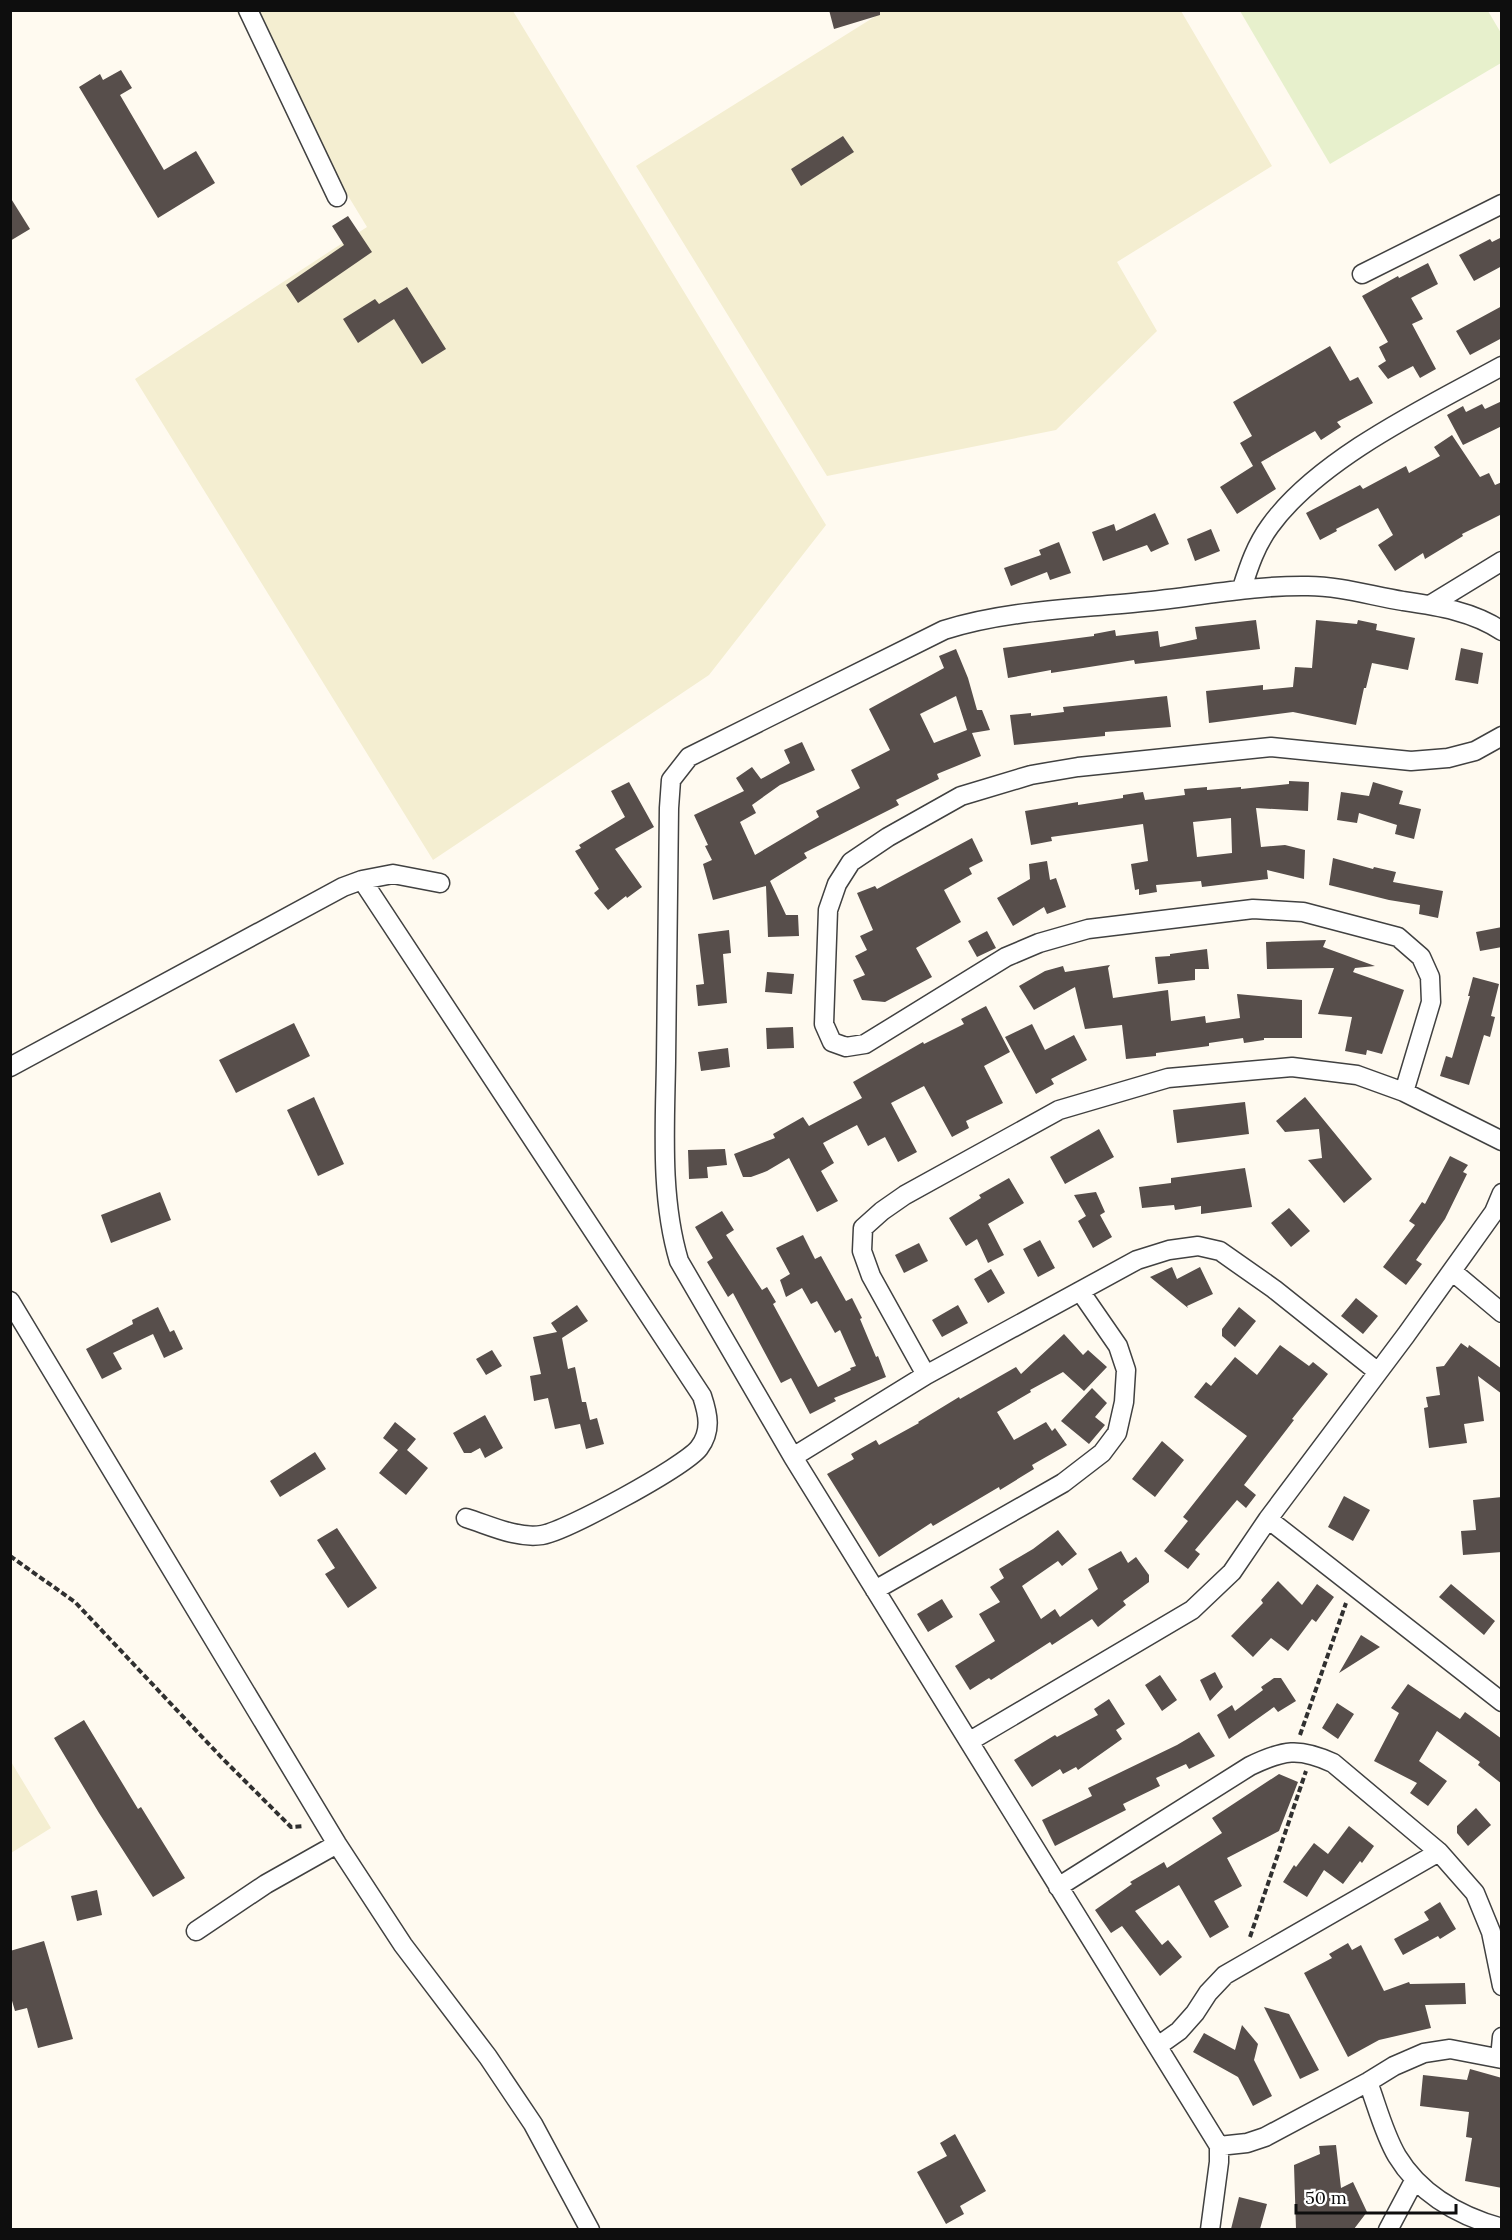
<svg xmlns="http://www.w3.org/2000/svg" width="1512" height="2240" viewBox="0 0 1512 2240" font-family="Lora,serif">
<rect width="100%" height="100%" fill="#fffaf0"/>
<path fill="#f4eed1" d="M877,10L1181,11L1272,166L1117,262L1157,331L1056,430L827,476L636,166L879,14Z
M236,11H513L826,525L709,675L433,860L135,379L367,227Z
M10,1760L51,1828L11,1853H10Z"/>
<path fill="#e7f0cc" d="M1240,11H1488L1501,33V63L1330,164Z"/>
<path fill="#574e4b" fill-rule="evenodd" d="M829,10H880V15L834,29Z
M121,70L132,88L120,95L164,170L196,151L215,183L158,218L79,87L100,74L103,80Z
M843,136L854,152L801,186L791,169Z
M10,197L30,229L10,241Z
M348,216L372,252L298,303L286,285L344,245L332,226Z
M1502,237V266L1474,281L1459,255L1490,239L1492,242Z
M1428,263L1438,284L1411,298L1423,319L1412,324L1436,369L1420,378L1413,366L1388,379L1378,366L1386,361L1379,347L1388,342L1362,296L1398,276L1399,278Z
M407,287L446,349L422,364L394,319L358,343L343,319L375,299L379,304Z
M1502,306V338L1470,355L1456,331Z
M1330,346L1350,381L1358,377L1373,403L1337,422L1341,427L1321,440L1315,431L1261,462L1276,489L1237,514L1220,487L1253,466L1240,443L1252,436L1233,402Z
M1502,401V426L1463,445L1447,415L1463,406L1466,412L1482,404L1485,409Z
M1452,435L1480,477L1489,473L1495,485L1502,482V514L1462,534L1463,536L1425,559L1423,553L1395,571L1378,545L1393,535L1378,508L1336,529L1337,531L1320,540L1306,513L1360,485L1363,489L1406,466L1409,473L1440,456L1434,447Z
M1155,513L1169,544L1151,552L1147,545L1103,561L1092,532L1114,524L1116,531Z
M1211,529L1220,551L1195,561L1187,539Z
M1059,542L1071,573L1050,580L1047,572L1011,586L1004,568L1041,555L1039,550Z
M1256,620L1260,649L1135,664L1134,660L1051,673V670L1008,678L1003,648L1094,636V634L1115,630L1116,636L1158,631L1160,647L1197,639L1195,627Z
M1316,620L1357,624L1358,620L1377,624L1376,630L1415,638L1408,670L1372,663L1366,688H1364L1356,725L1293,712L1209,723L1206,691L1263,685V690L1293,687L1295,667L1312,668Z
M1461,648L1483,653L1478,684L1455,680Z
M956,649L968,678L977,710H982L990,730L972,733L981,756L937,774L939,779L896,800L899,805L804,853L807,858L770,881L786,915H798L799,936L768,937L766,886L713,900L703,864L712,860L705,846L708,845L694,815L744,791L736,778L752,767L761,779L790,763L784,750L802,742L815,770L780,785L752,805L756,813L740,822L755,855L819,817L816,811L860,788L851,770L890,750L869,709L944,668L939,656ZM956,696L967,730L934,743L920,714Z
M1167,696L1171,727L1105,732V736L1014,745L1010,715L1031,713V716L1064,712L1063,707Z
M1289,781L1309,782L1308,811L1256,808L1261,847L1285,845L1305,850L1304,879L1267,870L1268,879L1202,887L1201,881L1156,885L1157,892L1139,895V889L1135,890L1131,864L1148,861L1143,824L1051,837L1052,841L1031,845L1025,811L1078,802V805L1123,798V795L1143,792L1145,800L1185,795L1184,789L1207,787V790L1241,787V789L1289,784ZM1231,818L1232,853L1197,857L1193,822Z
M629,782L654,827L615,849L642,887L627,898L626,896L608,910L594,893L599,889L575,851L581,848L579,845L625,817L611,791Z
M1373,782L1403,791L1399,804L1421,809L1414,839L1395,834L1397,825L1359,813L1357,823L1337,820L1341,792L1369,796Z
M972,838L983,861L969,868L972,874L944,890L961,922L916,948L932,977L885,1002L862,1000L853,980L865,975L855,956L867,950L860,936L873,930L857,893L875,886L877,889Z
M1333,858L1373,869L1374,867L1396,872L1393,882L1443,891L1438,918L1419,914L1420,905L1389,900L1329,885Z
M1047,861L1050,880L1056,878L1066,907L1047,914L1044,907L1013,926L997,898L1030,879L1029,864Z
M1502,927V947L1480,951L1476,932Z
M729,930L731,953L723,954L727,1003L698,1006L696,985L704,984L698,934Z
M987,931L996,948L977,957L968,941Z
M1326,940L1323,947L1375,966L1355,968L1353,972L1404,990L1382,1054L1367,1050L1366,1055L1345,1051L1352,1017L1318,1014L1334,968L1267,969L1266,942Z
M1207,949L1209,969H1195V980L1158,984L1155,957L1170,956V954Z
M1110,965L1108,968L1113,998L1168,990L1171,1021L1205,1016L1206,1023L1240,1018L1237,994L1302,1000V1038H1264V1040L1244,1043L1243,1038L1209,1043V1046L1156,1053V1056L1126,1059L1122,1025L1085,1029L1075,987L1034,1010L1019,986L1045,971L1063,966L1065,972Z
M767,972L794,974L792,994L765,992Z
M1473,977L1499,984L1491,1016L1495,1017L1490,1037L1484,1035L1469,1085L1440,1076L1446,1056L1452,1058L1470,996H1468Z
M986,1006L1010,1052L984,1066L1003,1103L966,1121L969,1128L952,1137L924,1086L891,1103L917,1152L898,1162L885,1137L868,1146L857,1125L823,1143L834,1163L821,1171L838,1201L817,1212L789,1158L767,1171L751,1177H743L734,1154L775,1138L773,1134L803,1117L809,1126L862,1098L853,1082L923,1042L924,1044L964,1024L961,1019Z
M294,1023L310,1056L236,1093L219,1060Z
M1032,1024L1045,1050L1074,1035L1087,1060L1051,1079L1054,1084L1036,1094L1005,1037Z
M793,1027L794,1048L767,1049L766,1028Z
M728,1048L730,1067L701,1071L698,1052Z
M314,1097L344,1164L318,1176L287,1110Z
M1305,1097L1372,1179L1344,1203L1308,1160L1322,1158L1319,1129L1285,1132L1276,1121Z
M1245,1102L1249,1134L1177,1143L1173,1110Z
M1099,1129L1114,1157L1065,1184L1050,1157Z
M725,1149L727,1165L707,1167L708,1178L689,1179L688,1150Z
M1450,1156L1468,1165L1463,1172L1467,1174L1445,1219L1416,1260L1422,1264L1406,1285L1383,1267L1415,1225L1409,1221L1422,1202L1425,1204Z
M1245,1168L1252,1207L1201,1214V1206L1175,1210L1174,1205L1142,1208L1139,1187L1171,1183V1178Z
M1009,1178L1024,1203L988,1224L1004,1255L988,1263L977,1239L966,1246L949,1218L981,1198L979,1195Z
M160,1192L171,1220L111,1243L101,1215Z
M1096,1192L1105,1212L1100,1215L1112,1237L1093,1248L1078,1221L1086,1216L1074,1195Z
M1289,1208L1310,1231L1291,1247L1271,1223Z
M722,1211L734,1230L726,1235L762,1290L767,1287L776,1302L773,1304L818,1387L851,1370L850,1368L856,1366L840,1330L835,1333L817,1301L811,1304L802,1288L786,1297L780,1280L790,1274L776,1248L803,1235L815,1259L821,1256L846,1301L852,1298L862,1318L860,1319L876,1357L878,1356L886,1377L834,1398L836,1401L810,1414L791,1378L781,1383L733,1293L728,1297L707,1262L713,1258L695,1227Z
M1040,1240L1055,1268L1038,1277L1023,1249Z
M919,1243L928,1261L904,1273L895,1255Z
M1172,1267L1177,1279L1200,1267L1213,1294L1187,1306L1188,1308L1150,1277Z
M991,1269L1005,1293L988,1303L974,1279Z
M1356,1298L1378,1316L1363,1334L1341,1316Z
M577,1305L588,1321L562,1338L568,1369L575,1367L582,1402H586L590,1420L597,1418L604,1444L586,1449L580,1424L555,1429L548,1398L534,1401L530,1376L541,1374L533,1337L557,1332L551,1323Z
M958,1305L968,1323L942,1337L932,1320Z
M158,1307L170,1332L174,1330L183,1349L164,1358L153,1334L113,1353L122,1369L102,1379L86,1349L133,1324L132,1320Z
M1239,1307L1256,1321L1235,1347L1222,1336V1329Z
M1064,1334L1083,1355L1088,1350L1107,1367L1084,1391L1063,1372L1030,1390L1031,1392L997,1412L1014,1440L1046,1422L1052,1431L1055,1428L1067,1445L1032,1465L1034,1469L1000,1490L999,1487L933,1526L931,1523L879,1557L827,1474L854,1459L851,1454L876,1440L879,1445L919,1423L918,1422L959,1397L960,1399L1016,1367L1021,1374Z
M1461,1343L1468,1348L1469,1345L1502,1369V1394L1478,1376L1484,1421L1464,1424L1467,1443L1429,1448L1424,1408L1428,1407L1426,1397L1440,1395L1436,1367L1444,1366Z
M1280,1345L1309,1366L1313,1362L1328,1374L1292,1419L1294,1420L1244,1485L1256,1495L1246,1508L1237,1500L1195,1550L1200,1554L1188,1569L1164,1551L1188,1521L1183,1517L1247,1436L1194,1397L1206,1382L1211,1386L1235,1357L1257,1375Z
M492,1350L502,1366L486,1375L476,1359Z
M1092,1388L1107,1403L1095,1417L1105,1425L1089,1444L1061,1421Z
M485,1415L503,1448L485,1458L480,1448L471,1453H464L453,1433Z
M395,1422L416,1439L407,1450L428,1468L406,1495L379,1473L398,1450L383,1438Z
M1162,1441L1184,1460L1155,1497L1132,1479Z
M315,1452L326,1469L280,1497L270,1481Z
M1344,1496L1370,1510L1353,1541L1328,1527Z
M1502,1497V1552L1463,1555L1461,1531L1476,1530L1473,1500Z
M337,1528L377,1588L348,1608L325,1574L335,1568L317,1540Z
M1058,1530L1077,1554L1062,1566L1058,1561L1022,1586L1041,1619L1055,1609L1060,1617L1098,1589L1088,1569L1121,1551L1128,1563L1136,1557L1149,1575V1582L1123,1601L1126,1605L1098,1627L1092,1619L1052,1645L1050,1642L991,1680L989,1678L970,1690L955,1666L995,1641L979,1614L1000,1602L990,1587L1004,1578L999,1569L1033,1549Z
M1278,1581L1302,1605L1317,1584L1334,1597L1316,1622L1312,1619L1288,1651L1271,1638L1253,1657L1231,1636L1263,1603L1261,1600Z
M1451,1584L1495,1621L1484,1635L1439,1597Z
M942,1599L953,1617L928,1632L917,1614Z
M1361,1635L1380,1647L1339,1673Z
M1215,1672L1223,1687L1210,1701L1200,1680Z
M1160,1675L1177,1700L1162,1711L1145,1685Z
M1274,1678H1281L1296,1701L1278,1712L1274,1707L1229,1739L1217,1715L1232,1705L1235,1711L1263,1690L1261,1687Z
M1408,1684L1460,1719L1465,1712L1502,1739V1784L1478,1765L1480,1762L1437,1731L1419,1761L1447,1781L1428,1806L1410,1793L1417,1783L1374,1761L1399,1713L1391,1708Z
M1109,1699L1125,1724L1116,1730L1122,1739L1078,1770L1076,1767L1063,1774L1060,1769L1032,1787L1014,1760L1055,1735L1057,1737L1098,1715L1094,1709Z
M1337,1703L1354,1714L1338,1739L1322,1728Z
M84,1720L138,1809L141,1807L185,1878L153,1897L99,1813L54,1738Z
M1199,1732L1215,1756L1189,1769L1186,1764L1156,1778L1160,1786L1123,1804L1126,1810L1055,1846L1042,1820L1092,1796L1088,1788L1177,1745Z
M1279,1774L1298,1782L1279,1831L1227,1858L1242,1886L1214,1901L1229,1927L1210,1938L1179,1885L1135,1911L1162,1945L1168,1940L1182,1957L1160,1976L1122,1926L1111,1933L1095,1910L1132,1884L1130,1882L1164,1862L1167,1868L1222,1833L1212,1818Z
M1476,1808L1491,1825L1468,1846L1457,1833V1826Z
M1349,1826L1374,1846L1362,1863L1360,1861L1343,1884L1324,1870L1307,1897L1283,1882L1294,1865L1296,1867L1314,1843L1328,1854Z
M97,1890L102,1915L77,1921L71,1896Z
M1440,1902L1456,1929L1440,1939L1438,1936L1403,1955L1394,1939L1429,1920L1424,1912Z
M44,1941L73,2039L38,2048L27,2008L15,2011L10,1994V1951Z
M1348,1943L1352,1950L1361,1945L1384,1991L1409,1982L1410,1984L1465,1983L1466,2004L1425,2005L1431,2028L1379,2040L1348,2057L1304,1973L1332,1958L1329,1954Z
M1264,2007L1289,2014L1319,2070L1300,2079Z
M1242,2025L1258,2044L1254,2060L1272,2096L1253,2106L1238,2077L1193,2052L1204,2033L1235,2050Z
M1470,2069L1502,2078V2188L1465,2181L1472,2138L1466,2137L1469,2112L1420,2106L1423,2075L1467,2080Z
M955,2134L986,2191L960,2206L964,2214L946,2224L917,2172L947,2156L940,2143Z
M1336,2145L1341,2188L1353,2182L1367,2212L1354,2229H1296L1294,2165L1320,2154L1319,2146Z
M1239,2197L1267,2204L1260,2229H1231Z"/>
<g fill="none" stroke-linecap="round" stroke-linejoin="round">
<g stroke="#414141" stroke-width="21">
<path id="minor" d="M248,10L337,197
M1362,274L1502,204
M1242,588C1249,566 1256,545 1270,526C1319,458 1429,406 1502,366
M1430,605L1502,561
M362,880L702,1396C708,1414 712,1431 699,1448C684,1467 566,1531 542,1535C517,1539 489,1525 466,1518
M10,1067L343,887L362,880L393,874L440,883
M1404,1092L1431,1002L1430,977L1421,957L1398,937L1303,912L1253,909L1088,929L1039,943L1006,957L865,1044L846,1047L832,1042L824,1024L828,910L837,884L851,862L888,837L961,796L1031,775L1078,767L1271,747L1411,761L1448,758L1475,751L1502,736
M1452,1271L1502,1313
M10,1301L337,1844L403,1945L488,2057L533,2124L590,2230
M926,1375L871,1276L862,1251L863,1228L882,1211L905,1195L1059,1110L1168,1078L1292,1067L1357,1075L1404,1092L1502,1141
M793,1457L926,1375L1137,1260L1169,1250L1198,1246L1220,1251L1274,1289L1378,1372
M1268,1519L1502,1702
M875,1590L1063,1483L1102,1453L1117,1433L1124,1402L1126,1370L1118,1346L1080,1291
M970,1741L1192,1610L1232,1572L1268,1519L1406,1335L1494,1212L1502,1193
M1058,1887L1250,1766C1283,1750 1299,1747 1333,1763L1439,1852L1475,1893L1491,1932L1502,1986
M196,1931L266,1884L337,1844
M1158,2046L1179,2031L1195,2013L1208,1993L1225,1975L1439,1852
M1500,2058L1502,2037
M1368,2082C1377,2106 1384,2134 1397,2156C1420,2194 1459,2216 1502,2228
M1219,2146L1247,2143L1265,2137L1368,2082L1394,2066L1424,2053L1450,2049L1502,2059
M1210,2230L1219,2162V2146L793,1457L679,1261C660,1197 665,1127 666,1061C667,977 668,893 669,808L671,780L689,757L944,630C1007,610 1075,609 1141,602C1197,597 1252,585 1308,586C1340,586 1372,596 1403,601C1437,606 1472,611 1502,631
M1388,2230L1414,2181"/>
</g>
<path stroke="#303030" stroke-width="4" stroke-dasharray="6 3" stroke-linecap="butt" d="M10,1556L75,1602L221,1757L291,1827L304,1826
M1300,1735L1346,1603
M1250,1937L1306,1771"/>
<use href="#minor" stroke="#fff" stroke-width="18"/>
</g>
<rect width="1512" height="2240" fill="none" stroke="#0e0e0e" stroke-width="24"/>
<path d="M1296 2204v9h160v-9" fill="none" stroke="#0e0e0e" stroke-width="3"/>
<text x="1305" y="2204" font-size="18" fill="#0e0e0e" stroke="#ffffff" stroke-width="4.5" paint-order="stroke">50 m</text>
</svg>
